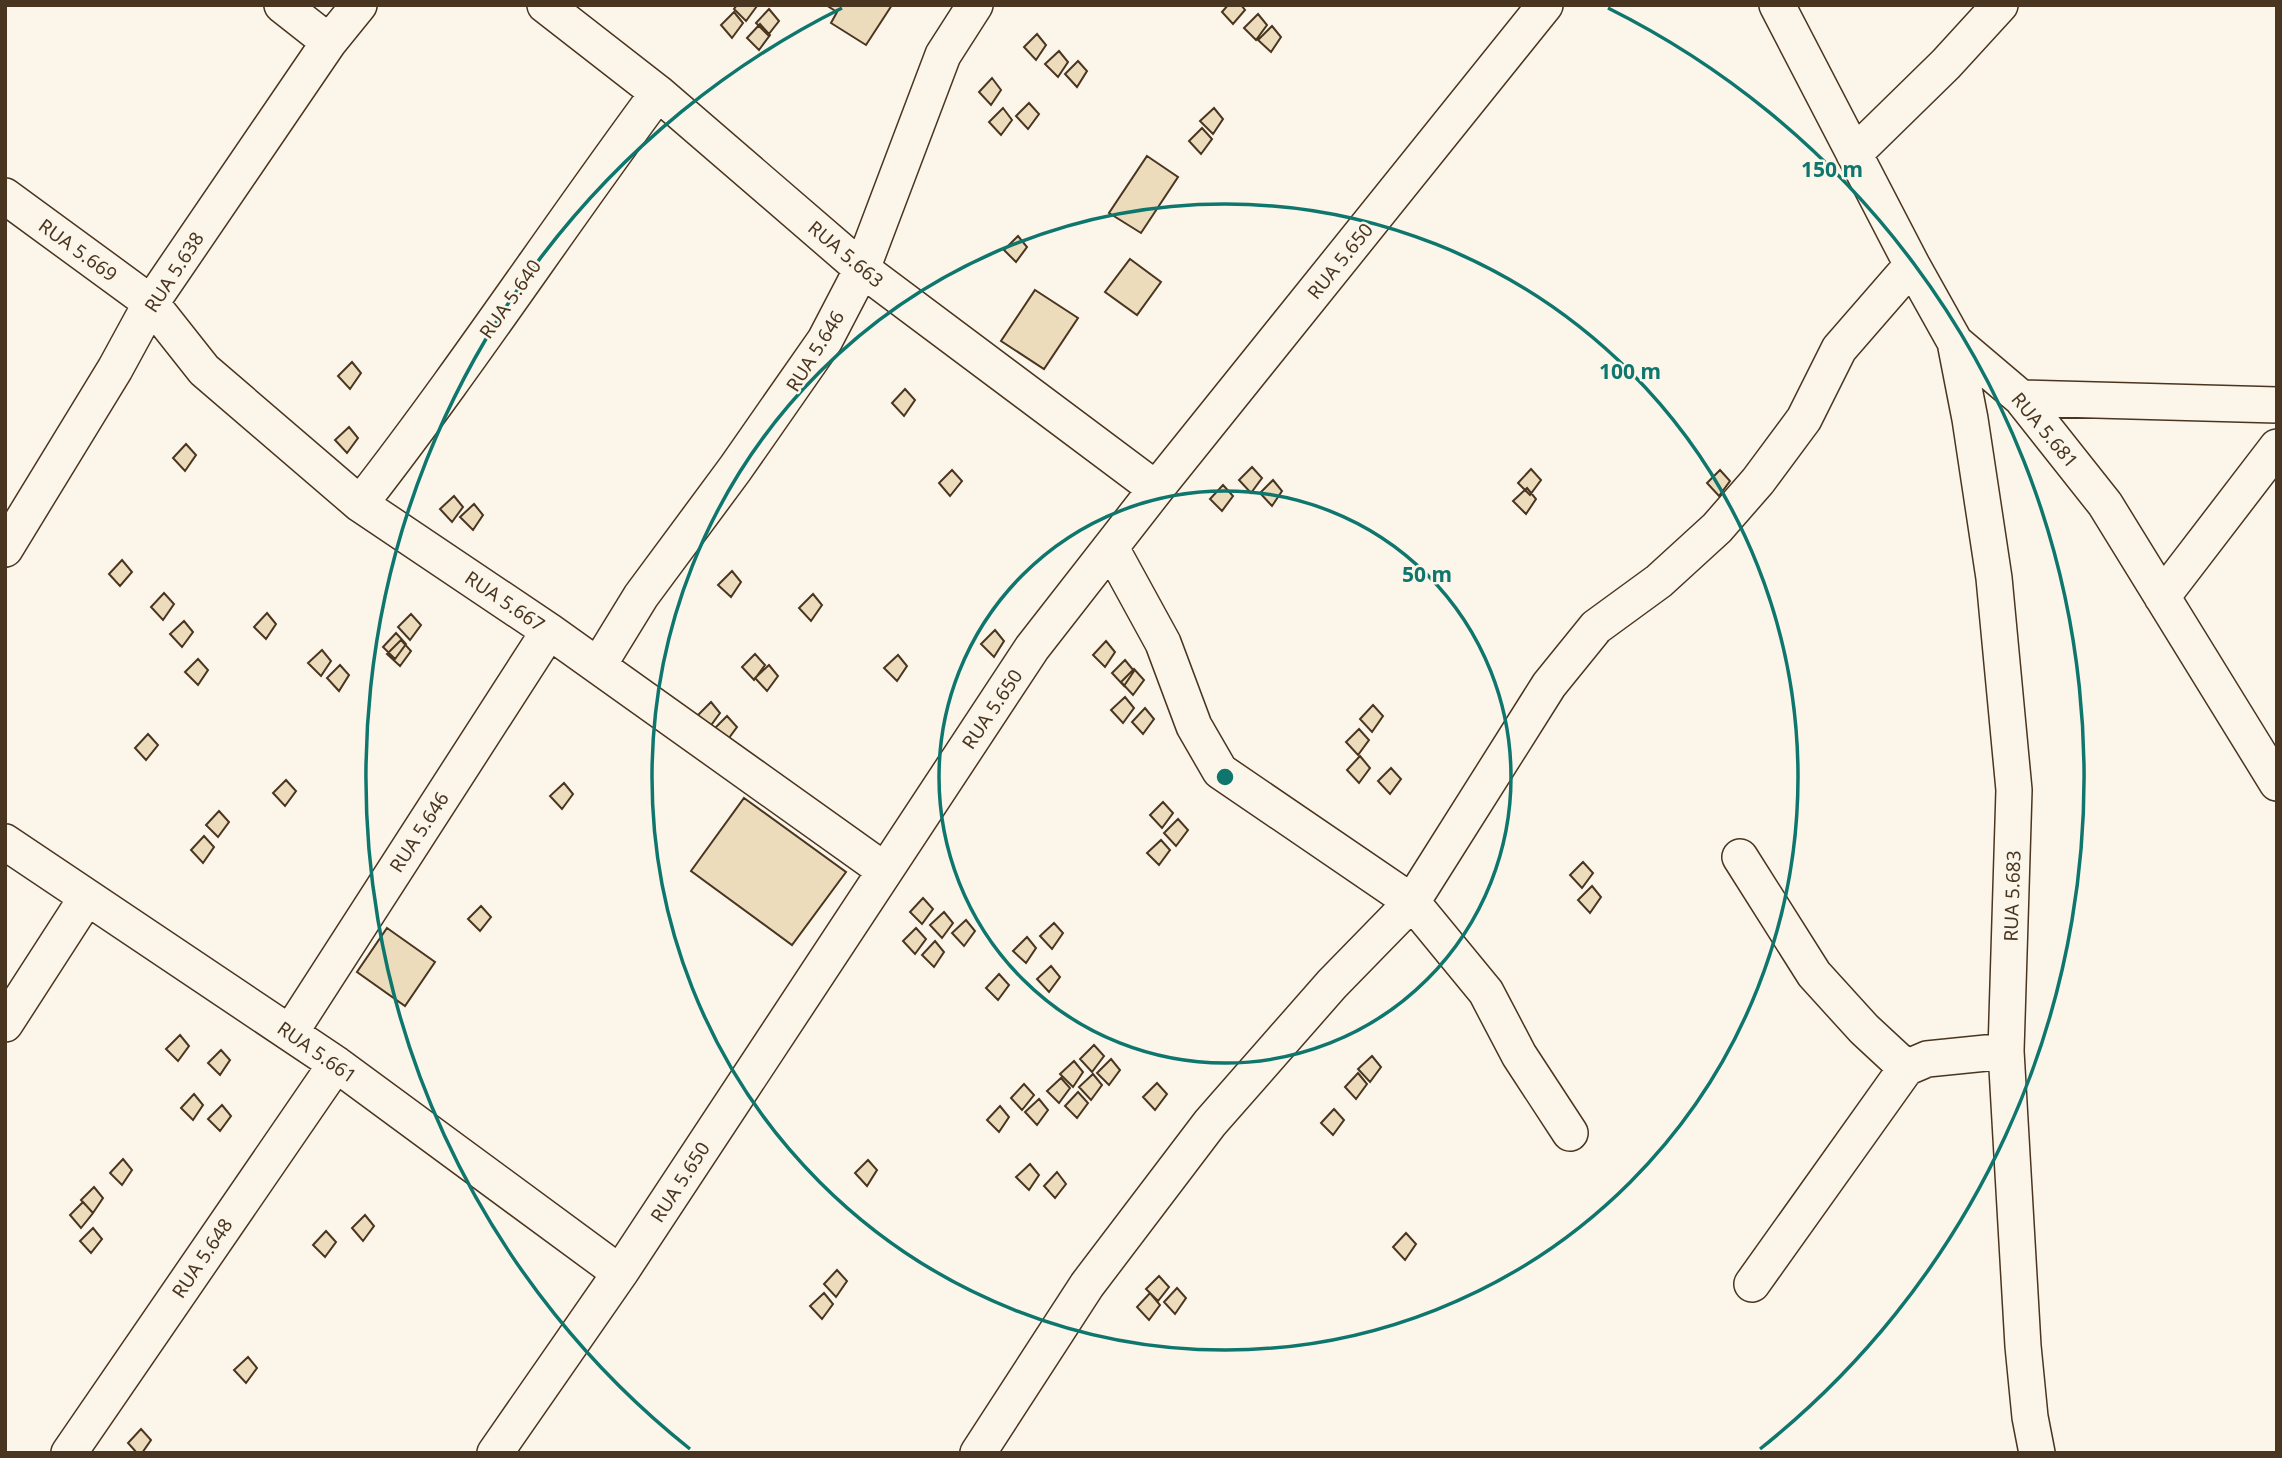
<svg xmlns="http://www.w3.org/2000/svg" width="2282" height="1458" viewBox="0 0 2282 1458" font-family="'Noto Sans',sans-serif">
<rect width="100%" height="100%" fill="#fbf6e9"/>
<path fill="#ecdcbc" stroke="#4a3520" stroke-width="2" d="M737,5H757V6L746,21L734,9Z
M826,5H892L866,45L831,23L837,12Z
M1228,5H1241L1245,10L1233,24L1222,12Z
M769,9L779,21L768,35L756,23Z
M734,12L743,23L732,38L721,25Z
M1258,14L1267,25L1256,40L1244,28Z
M760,24L770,35L759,50L747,38Z
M1272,26L1281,37L1271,52L1258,40Z
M1037,34L1046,45L1036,60L1024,47Z
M1059,51L1068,62L1058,77L1045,64Z
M1078,61L1087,71L1077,87L1065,74Z
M992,78L1001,90L991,105L979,92Z
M1029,103L1039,114L1028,129L1016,116Z
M1003,108L1012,120L1001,135L989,122Z
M1214,108L1223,119L1213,134L1200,121Z
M1202,128L1212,139L1201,154L1189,141Z
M1147,156L1178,177L1141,233L1109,213Z
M1018,236L1027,247L1016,262L1004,250Z
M1130,259L1161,282L1137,315L1105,292Z
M1035,290L1078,318L1044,369L1001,341Z
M352,362L361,373L350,389L338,376Z
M905,389L915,400L904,416L892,403Z
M349,427L358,438L347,453L335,440Z
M186,444L196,455L185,471L173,458Z
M1252,467L1262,478L1251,493L1239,480Z
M1531,469L1541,480L1530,495L1518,483Z
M952,470L962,481L950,496L939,483Z
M1720,470L1730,481L1719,496L1707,483Z
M1273,480L1282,491L1272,506L1260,493Z
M1223,485L1233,496L1222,511L1210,499Z
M1527,488L1536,499L1526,514L1513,501Z
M454,496L463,507L452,522L440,509Z
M474,504L483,515L473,530L460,517Z
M122,560L132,572L120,586L109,574Z
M732,571L741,582L731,597L718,585Z
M164,593L174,604L163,620L151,607Z
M813,594L822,605L811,621L799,608Z
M267,613L276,624L266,639L254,627Z
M411,614L421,625L410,640L398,627Z
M184,621L193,632L182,647L170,634Z
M995,630L1004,641L994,657L981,644Z
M396,633L406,644L395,659L383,647Z
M401,640L411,651L400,666L387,654Z
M1106,641L1115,652L1105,667L1093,655Z
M322,650L331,661L321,676L308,663Z
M755,654L765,665L754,680L742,667Z
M898,655L907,666L897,681L884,668Z
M198,659L208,670L198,685L185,672Z
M1125,660L1134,671L1124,686L1112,673Z
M340,665L349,675L339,691L327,678Z
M769,665L778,676L767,691L755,678Z
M1134,669L1144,680L1133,695L1121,682Z
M1125,697L1134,708L1123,723L1111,710Z
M711,702L720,713L709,728L697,716Z
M1373,705L1383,716L1372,732L1360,719Z
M1145,708L1154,719L1143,734L1132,722Z
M727,716L737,727L726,742L714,729Z
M1359,729L1369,740L1358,755L1346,742Z
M148,734L158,745L146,760L135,748Z
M1360,756L1370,768L1359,783L1347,770Z
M1391,768L1401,779L1390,794L1378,781Z
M286,780L296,791L285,806L273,793Z
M564,783L573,794L562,809L550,796Z
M744,798L846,872L792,945L691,871Z
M1163,802L1173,813L1162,828L1150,815Z
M219,811L229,822L218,837L206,825Z
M1178,819L1188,830L1176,846L1164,833Z
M204,836L214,847L203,863L191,850Z
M1161,840L1170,850L1159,865L1147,853Z
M1583,862L1593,873L1582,888L1570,875Z
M1592,886L1601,897L1590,913L1578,900Z
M923,898L933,909L922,924L910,912Z
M481,906L491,917L480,931L468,919Z
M944,912L953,923L942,938L930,925Z
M966,920L975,931L964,946L952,933Z
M1054,923L1063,933L1052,949L1040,936Z
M387,928L435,962L405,1006L357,972Z
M916,928L926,939L915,954L903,941Z
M1027,937L1036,948L1026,963L1013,951Z
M935,941L944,952L934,967L922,955Z
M1051,966L1060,977L1049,992L1037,979Z
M999,974L1009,985L998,1000L986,988Z
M180,1035L189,1046L178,1061L166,1049Z
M1094,1045L1104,1056L1092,1072L1080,1059Z
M221,1050L230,1060L220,1075L208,1063Z
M1372,1056L1381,1067L1370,1082L1358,1069Z
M1111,1059L1120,1070L1109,1085L1097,1073Z
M1074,1061L1083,1072L1073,1087L1060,1074Z
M1358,1073L1367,1084L1356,1099L1345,1087Z
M1093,1074L1102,1085L1091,1100L1079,1087Z
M1061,1078L1070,1088L1059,1103L1047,1091Z
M1157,1083L1167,1094L1155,1110L1143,1097Z
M1024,1084L1034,1095L1022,1110L1011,1098Z
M1078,1092L1088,1103L1077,1118L1065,1106Z
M194,1094L203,1105L193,1120L181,1108Z
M1039,1099L1048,1110L1037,1125L1025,1112Z
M222,1105L231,1116L220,1131L208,1119Z
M1000,1106L1009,1117L999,1132L987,1120Z
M1334,1109L1344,1120L1333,1135L1321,1123Z
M123,1159L132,1170L122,1185L110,1173Z
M868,1160L877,1170L867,1186L855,1173Z
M1030,1164L1039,1175L1029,1190L1016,1177Z
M1057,1172L1066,1184L1055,1198L1044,1186Z
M94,1187L103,1198L93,1213L81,1200Z
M83,1202L93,1213L81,1228L70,1215Z
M365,1215L374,1226L363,1241L352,1228Z
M93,1228L102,1239L91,1253L80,1241Z
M326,1231L336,1242L325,1257L313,1245Z
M1406,1233L1416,1244L1405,1260L1393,1247Z
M837,1270L847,1281L836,1297L824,1284Z
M1159,1276L1169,1287L1158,1301L1146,1289Z
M1177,1288L1186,1298L1175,1314L1164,1302Z
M824,1293L833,1304L822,1319L810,1306Z
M1150,1293L1160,1305L1149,1320L1137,1307Z
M248,1357L257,1368L246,1383L234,1370Z
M141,1429L151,1440L142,1453H137L128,1443Z"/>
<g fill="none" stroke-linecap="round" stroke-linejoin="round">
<g stroke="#4a3520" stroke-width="38">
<path id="street" d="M282,5L329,42
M545,5L658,93L862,269L1156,489
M1777,5L1912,265L1955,342L2021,398L2105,504L2277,783
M1854,154L1946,64L2000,5
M5,196L151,303L204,370L360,504L549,631L884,870
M1955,342L1970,419L1994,578L2014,790L2006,1051L2023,1346L2030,1417L2037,1453
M2021,398L2277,405
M360,504C464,371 557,229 658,93
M1111,548L1163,643L1194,726L1220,771L1412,902L1486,992L1519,1055L1570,1133
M5,549L115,369L151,303L329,42L359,5
M2162,597L2277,447
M598,666L641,596L735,469L825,340L862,269L943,55L975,5
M5,842L336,1064L620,1273
M1740,857L1814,974L1864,1029L1906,1068
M5,1024L87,897
M290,1033L549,631
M1752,1284L1906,1068L1927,1059L2006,1051
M69,1453L336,1064
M495,1453L620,1273L1032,648L1156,489L1545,5
M978,1453L1087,1285L1210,1123L1332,984L1412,902L1549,685L1596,627L1659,581L1717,528L1758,481L1804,419L1839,349L1912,265"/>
</g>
<use href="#street" stroke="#fbf6e9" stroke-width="35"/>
</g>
<g fill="none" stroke="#0f766e" stroke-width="3.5">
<circle cx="1225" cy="777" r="286"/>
<circle cx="1225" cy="777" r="573"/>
<path d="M690 1449A859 859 0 0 1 842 8M1608 8A859 859 0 0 1 1760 1449"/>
</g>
<g text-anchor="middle" stroke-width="5" stroke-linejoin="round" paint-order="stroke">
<g font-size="19" fill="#4a3520" stroke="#fbf6e9">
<text transform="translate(78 250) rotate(36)" y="7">RUA 5.669</text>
<text transform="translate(846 254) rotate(40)" y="7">RUA 5.663</text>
<text transform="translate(1340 261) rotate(-51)" y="7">RUA 5.650</text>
<text transform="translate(174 272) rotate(-57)" y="7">RUA 5.638</text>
<text transform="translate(510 299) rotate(-55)" y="7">RUA 5.640</text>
<text transform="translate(815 351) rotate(-58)" y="7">RUA 5.646</text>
<text transform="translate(2045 430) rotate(50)" y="7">RUA 5.681</text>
<text transform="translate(505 601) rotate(34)" y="7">RUA 5.667</text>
<text transform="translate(992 709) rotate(-56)" y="7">RUA 5.650</text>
<text transform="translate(419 832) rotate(-57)" y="7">RUA 5.646</text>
<text transform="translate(2012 896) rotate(-88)" y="7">RUA 5.683</text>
<text transform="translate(317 1052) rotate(35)" y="7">RUA 5.661</text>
<text transform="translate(680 1182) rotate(-57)" y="7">RUA 5.650</text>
<text transform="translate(202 1258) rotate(-56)" y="7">RUA 5.648</text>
</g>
</g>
<circle cx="1225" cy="777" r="10" fill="#0f766e" stroke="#fbf6e9" stroke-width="3.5"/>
<g font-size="21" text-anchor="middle" font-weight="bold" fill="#0f766e" stroke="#fbf6e9" stroke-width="5" stroke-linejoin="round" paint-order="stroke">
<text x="1832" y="177">150 m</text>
<text x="1630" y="379">100 m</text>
<text x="1427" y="582">50 m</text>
</g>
<rect width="2282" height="1458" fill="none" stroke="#4a3520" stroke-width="14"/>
</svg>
